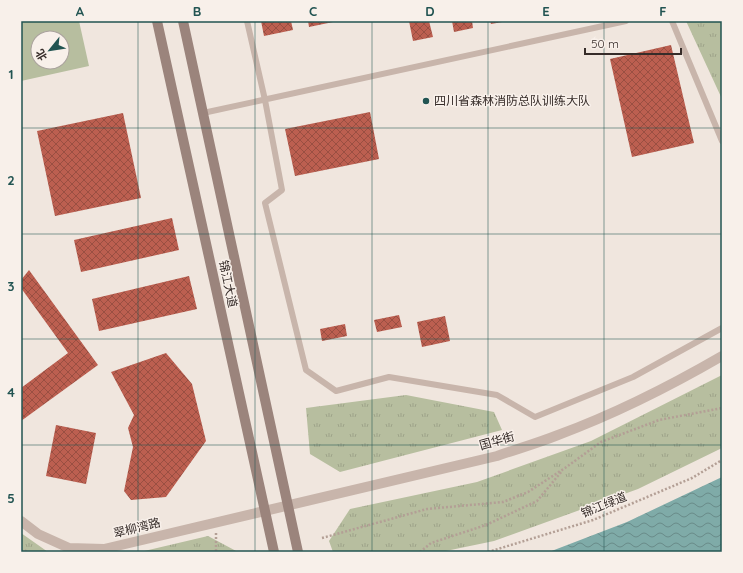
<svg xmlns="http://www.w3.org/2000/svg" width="743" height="573" viewBox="0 0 743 573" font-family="Quicksand,'Noto Sans SC',sans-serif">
<defs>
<pattern id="grass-tufts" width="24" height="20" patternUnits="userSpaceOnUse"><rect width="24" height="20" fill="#b7be9f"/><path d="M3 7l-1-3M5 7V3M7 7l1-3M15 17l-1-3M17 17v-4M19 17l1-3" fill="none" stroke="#9ea389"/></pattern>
<pattern id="water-waves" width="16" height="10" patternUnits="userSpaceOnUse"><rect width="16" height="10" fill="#7faba8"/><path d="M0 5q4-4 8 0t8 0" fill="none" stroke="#698b89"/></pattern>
<pattern id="building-cross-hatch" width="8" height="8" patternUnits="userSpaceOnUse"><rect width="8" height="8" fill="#bc5f50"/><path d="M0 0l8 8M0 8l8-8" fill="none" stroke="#9a4f42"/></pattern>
</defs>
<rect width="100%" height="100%" fill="#f0e6de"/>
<path fill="url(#grass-tufts)" d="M686,21H722V99Z
M722,375V448L638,489L494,541L441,552H333L329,541L350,509L477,482L591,441Z
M406,395L494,412L502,430L340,472L310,454L306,408Z
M21,533L48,552H21Z
M208,536L238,552H140Z"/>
<path fill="#b7be9f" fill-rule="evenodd" d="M21,21H79L89,66L21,81ZM38,38H62V62H38Z"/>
<path fill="url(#water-waves)" d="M722,477V552H549L627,522Z"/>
<path fill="url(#building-cross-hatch)" d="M261,21H291L293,30L264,36Z
M308,21H333V22L309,27Z
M409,21H429L433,37L413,41Z
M452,21H472L473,28L454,32Z
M490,21H502V22L491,24Z
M671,45L694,143L632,157L610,59Z
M370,112L379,159L295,176L285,129Z
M123,113L141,198L55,216L37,131Z
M172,218L179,250L81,272L74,240Z
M29,270L98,365L21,421V388L68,353L21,288V280Z
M189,276L197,309L99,331L92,299Z
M399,315L402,327L377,332L374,320Z
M445,316L450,341L422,347L417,322Z
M345,324L347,336L322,341L320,329Z
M166,353L192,384L206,441L166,497L131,500L124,491L133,447L128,428L134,415L111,372Z
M56,425L96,433L86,484L46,476Z"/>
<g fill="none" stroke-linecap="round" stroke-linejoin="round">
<path stroke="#b39f95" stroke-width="2.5" stroke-dasharray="2 2" stroke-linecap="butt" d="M216,533V552
M322,538L427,509L503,502L528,492L565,468L601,442L659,420L722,408
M21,551L24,550L28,552
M420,552L431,543L486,525L537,501L562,471
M488,552L593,520L692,478L722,460"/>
<path stroke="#c8b5ab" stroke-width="6" d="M247,21L265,100L282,190L265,203L306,370L336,391L389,377L497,395L535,417L633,377L722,328
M672,21L722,141
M203,113L626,21"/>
<path stroke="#c8b5ab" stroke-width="10" d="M21,521L38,534L69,548L104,549L497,456C517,449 538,443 558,435C612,415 672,385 722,356"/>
<path stroke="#9b847c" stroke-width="10" d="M157,21L274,552
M183,21L298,552"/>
</g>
<path fill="none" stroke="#225452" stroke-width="1" stroke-opacity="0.55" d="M138,21V552M255,21V552M372,21V552M488,21V552M604,21V552M21,128H722M21,234H722M21,339H722M21,445H722"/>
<circle fill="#225452" stroke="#f8f0ea" stroke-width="1.5" cx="426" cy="101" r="4"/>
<g text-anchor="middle" stroke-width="3" stroke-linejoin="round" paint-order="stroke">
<g font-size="12" fill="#362c29" stroke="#f8f0ea" text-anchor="start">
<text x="434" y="105">四川省森林消防总队训练大队</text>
</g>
<g font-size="12" fill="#362c29" stroke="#f8f0ea">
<text transform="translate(228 284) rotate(78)" y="4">锦江大道</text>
<text transform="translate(497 441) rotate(-16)" y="4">国华街</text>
<text transform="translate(604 505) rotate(-22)" y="4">锦江绿道</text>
<text transform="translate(137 528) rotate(-14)" y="4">翠柳湾路</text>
</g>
</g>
<rect width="743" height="573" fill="none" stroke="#f8f0ea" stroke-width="44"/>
<g transform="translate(50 50) rotate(240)"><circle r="19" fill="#f8f0ea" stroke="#aaa29d"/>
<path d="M0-3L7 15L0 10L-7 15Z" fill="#225452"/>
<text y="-6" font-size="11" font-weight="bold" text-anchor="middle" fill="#362c29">北</text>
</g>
<path d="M585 48v6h96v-6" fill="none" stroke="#362c29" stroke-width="2"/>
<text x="591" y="48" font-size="12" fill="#362c29" stroke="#f8f0ea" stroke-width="3" paint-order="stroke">50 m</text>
<rect x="22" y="22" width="699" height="529" fill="none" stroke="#225452" stroke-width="1.5"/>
<g font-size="13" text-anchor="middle" font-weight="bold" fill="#225452">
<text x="80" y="16">A</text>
<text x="197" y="16">B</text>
<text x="313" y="16">C</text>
<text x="430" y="16">D</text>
<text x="546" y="16">E</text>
<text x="663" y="16">F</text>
<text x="11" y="79">1</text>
<text x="11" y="185">2</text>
<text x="11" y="291">3</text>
<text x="11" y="397">4</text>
<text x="11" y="503">5</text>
</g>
</svg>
